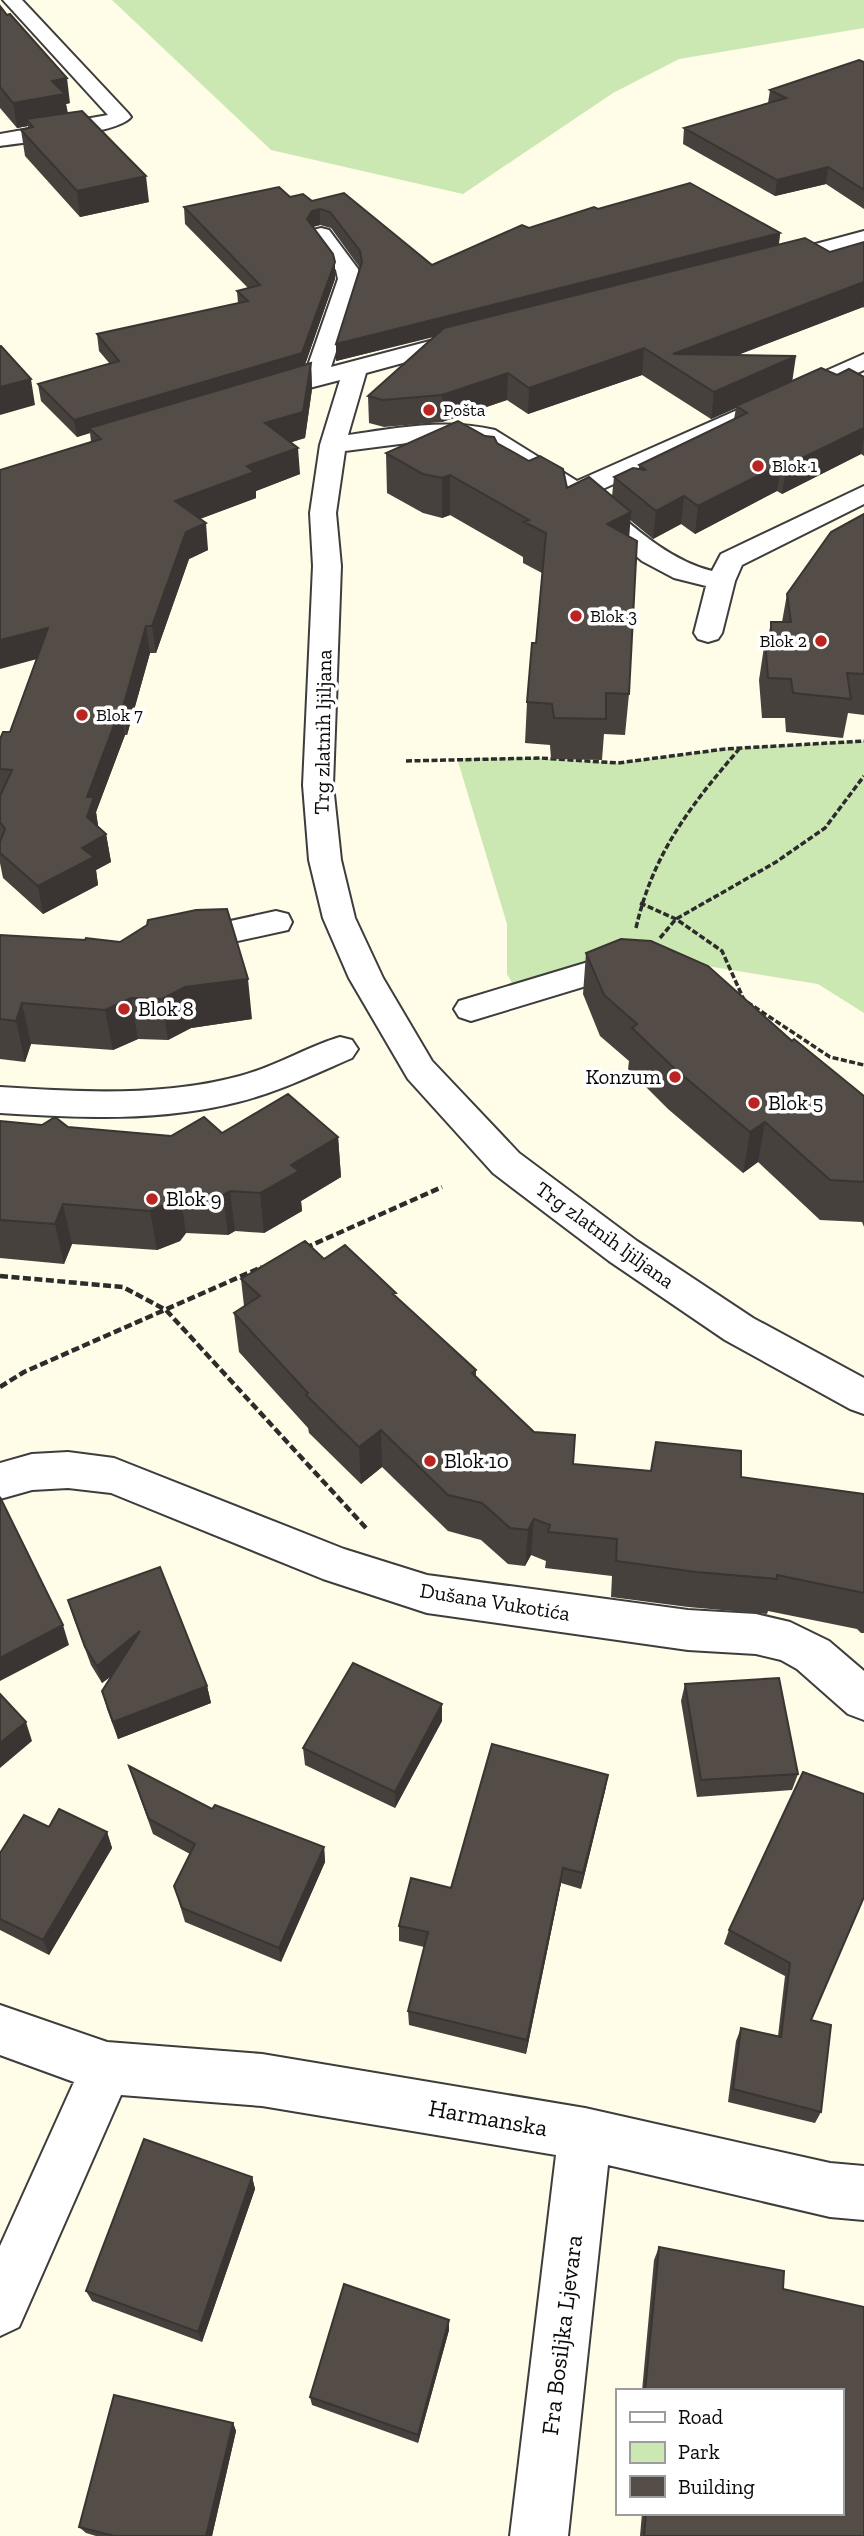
<svg xmlns="http://www.w3.org/2000/svg" width="864" height="2536" viewBox="0 0 864 2536" font-family="'Zilla Slab',serif">
<rect width="100%" height="100%" fill="#fffce7"/>
<path fill="#cbe8b2" d="M112,0H864V28L679,59L613,93L463,194L271,150Z
M864,741V1013L818,984L713,967L640,963L518,994L507,974V924L457,758H540L618,763L725,749Z"/>
<g fill="none" stroke-linecap="round" stroke-linejoin="round">
<g stroke="#3d3d3d" stroke-width="4">
<path id="minor" d="M3,0H22L128,113L131,117C118,134 25,142 0,146V134L108,115Z
M321,228L329,230L358,269L360,279L331,367L468,331L476,333L480,338L476,343L366,373L348,435C397,428 446,418 495,430L577,481L864,354V370L594,493C630,523 665,559 712,571L721,554L864,486V504L742,565L735,581L722,633L718,639L708,642L698,639L694,633L706,586L674,578L642,561L567,497L478,441L431,440L345,451L336,513L341,566L333,785L341,860L355,918L383,978L432,1061L519,1153L637,1241L753,1318L864,1378V1414L850,1409L725,1340L609,1261L493,1173L408,1079L349,978L323,918L309,860L303,785L313,566L310,513L320,445L340,380L263,400L254,398L251,393L254,388L305,374L338,279L336,270L310,235L313,230Z
M864,231V245L775,269L767,267L764,262L767,257Z
M276,911L288,914L292,922L288,930L183,953L171,950L166,942L171,934Z
M628,950L648,954L653,962L648,970L629,973L471,1021L459,1017L454,1009L459,1001Z
M340,1037L352,1040L358,1049L352,1058C315,1074 278,1092 238,1102C160,1122 80,1118 0,1113V1087C80,1092 162,1097 240,1076C275,1067 306,1047 340,1037Z
M68,1452L114,1458L344,1549L427,1575L688,1610L756,1614L790,1622L829,1641L864,1671V1720L848,1714L797,1669L781,1660L756,1654L688,1650L427,1613L323,1579L111,1493L68,1488L32,1490L0,1499V1463L32,1454Z
M0,2005L107,2042L262,2054L585,2108L830,2163L864,2166V2220L830,2217L608,2165L568,2536H510L556,2155L262,2106L121,2095L19,2327L0,2336V2246L74,2082L0,2055Z"/>
</g>
<path stroke="#2c2c2c" stroke-width="3.5" stroke-dasharray="6 2.5" stroke-linecap="butt" d="M406,761L540,758L618,763L725,749L864,741
M640,903L676,919L722,951L744,1000L830,1057L864,1065
M636,928C653,853 691,805 740,748
M660,938L676,919L776,862L825,828L864,776"/>
<path stroke="#2c2c2c" stroke-width="4.5" stroke-dasharray="8 3.5" stroke-linecap="butt" d="M305,1248L442,1187
M0,1276L123,1287L166,1310L366,1528
M0,1387L24,1372L262,1267"/>
<use href="#minor" fill="#fff" fill-rule="evenodd"/>
</g>
<path fill="#47413d" d="M0,6L70,103L66,104L68,113L149,202L80,217L25,156L21,130L28,129V126L17,128L0,108Z
M864,62V209L826,184L775,196L683,144L684,128L768,103L770,90Z
M290,197L312,201L432,265L529,228L598,209L780,233L779,244L830,252L864,242V308L863,307L737,355L792,381L837,375L864,377V456L861,454L782,494L777,491L695,534L681,524L653,539L630,520L629,536V694L625,735L604,734L602,760L551,759L550,745L525,743L527,702L536,643L542,573L523,563V557L450,515L442,518L423,513L387,493L386,453L497,443L567,488L612,496L614,477L639,469V465L734,419L736,408L711,419L642,375L528,414L507,400L442,422L384,427L369,423L368,396L434,337L336,361L360,268L331,228L320,225L313,227L335,262V279L305,365L311,363L312,389L305,438L291,442L300,474L256,491V498L200,519L208,550L189,559L156,653H150L127,735H125L96,812L98,826L106,834L111,862L96,870L98,885L43,914L3,878L0,863V739L10,732L36,659L91,442L90,433L77,437L41,401L38,384L110,364L99,351L97,334L238,303L237,291L248,288L185,224L184,207Z
M864,514V715L848,713L843,738L786,732L785,718H762L759,680L765,640L768,638L771,622H782L787,594Z
M0,935L252,1019L191,1028L168,1040L138,1039L113,1050L31,1044L25,1062L0,1059Z
M586,953L792,1041L864,1096V1227L862,1222L820,1220L758,1162L743,1173L668,1109L628,1069L629,1061L600,1036L583,994Z
M0,1121L171,1136L222,1133L338,1137L341,1177L301,1201L302,1211L264,1233L235,1231L228,1235L186,1233L180,1241L157,1250L72,1244L64,1264L0,1258Z
M324,1259L396,1297L476,1370V1377L534,1432L573,1464L651,1471L741,1477L864,1494V1633H861L857,1629L768,1611L767,1614L688,1607L611,1597L612,1576L545,1568L546,1561L531,1555L525,1566L508,1564L481,1540L448,1531L382,1467L361,1484L309,1433L308,1428L239,1352L234,1313L244,1306L241,1279Z
M68,1600L207,1686L211,1703L118,1739L107,1709L102,1691L112,1676L102,1683L91,1665L74,1619Z
M685,1684L798,1774L792,1790L697,1797L681,1701Z
M442,1721L395,1808L305,1765L303,1748Z
M129,1766L212,1809L324,1847L325,1862L281,1962L185,1922L174,1886L190,1854L153,1834L134,1781Z
M803,1772L811,2020L821,2112L815,2123L728,2102L736,2041L741,2028L778,2036L785,1976L724,1944L729,1930Z
M608,1775L605,1791L581,1889L561,1883L526,2054L409,2025L408,2011L424,1947L399,1941V1926Z
M49,1827L107,1832L112,1848L49,1955L0,1930V1853Z
M252,2177L255,2189L202,2342L92,2301L86,2291Z
M659,2247L784,2271L783,2289L864,2307V2536H640L642,2513H841V2391H642L654,2260Z
M449,2320V2330L418,2443L312,2405L310,2397Z
M233,2423L236,2431L212,2536H96L86,2533L79,2527Z"/>
<path fill="#3a3532" d="M67,78L70,103L66,104L68,119H26L28,126L17,128L13,103L52,81Z
M828,167L826,184L775,196L777,180Z
M146,176L149,202L80,217L77,191Z
M320,209V225L312,227L307,219L312,211Z
M780,233L778,250L336,361V344Z
M335,262V279L303,370L89,428L90,433L77,437L74,420Z
M864,282V299L863,307L686,375L673,354Z
M644,348L642,375L528,414L529,388Z
M796,356L792,383L736,406V408L711,419L714,392Z
M311,363L312,389L305,438L267,450L265,423Z
M508,373L507,400L442,422V395Z
M31,379L35,405L0,415V387Z
M864,428V436L861,454L782,494L786,466Z
M298,448L300,474L256,491V498L178,527L175,501L247,466Z
M781,464L777,491L695,534L698,506Z
M450,475V515L442,518V478Z
M684,496L681,524L653,539L656,511Z
M631,512L628,552L607,524Z
M206,523L208,550L189,559L156,653L152,626L186,532Z
M146,626L150,653L127,735L123,707Z
M48,628L52,655L0,669V640Z
M121,707L125,735L96,812L98,825L93,842L106,834L111,862L96,870L98,885L43,914L38,886L82,848L87,817V797Z
M248,979L252,1019L191,1028L168,1040L162,999L185,987Z
M131,998L138,1039L113,1050L105,1010Z
M22,1003L31,1044L25,1062L16,1021Z
M765,1122L758,1162L743,1173L750,1132Z
M338,1137L341,1177L301,1201L302,1211L264,1233L260,1193L291,1165Z
M230,1191L235,1231L228,1235L223,1195Z
M180,1193L186,1233L180,1241L157,1250L150,1211Z
M63,1204L72,1244L64,1264L55,1224Z
M381,1430L382,1467L361,1484L359,1447Z
M534,1519L531,1555L525,1566L528,1530Z
M63,1625L69,1645L0,1681V1658Z
M140,1631L144,1649L102,1683L97,1666Z
M207,1686L211,1703L118,1739L113,1722Z
M442,1704V1721L395,1808V1792Z
M26,1722L32,1741L0,1768V1743Z
M608,1775L605,1791L581,1889L583,1873Z
M107,1832L112,1848L49,1955L43,1940Z
M324,1847L325,1862L281,1962L279,1948Z
M563,1868L561,1883L526,2054L527,2040Z
M252,2177L255,2189L202,2342L198,2332Z
M449,2320V2330L418,2443V2435Z
M233,2423L236,2431L212,2536H206Z"/>
<path fill="#534c47" stroke="#3a3532" stroke-width="2" d="M0,6L7,15L10,14L67,78L52,81L65,94L13,103L0,87Z
M859,60L864,62V190L828,167L777,180L684,128L786,98L770,90Z
M82,111L146,176L77,191L21,130L33,127L26,119Z
M690,183L780,233L336,344L362,262L360,251L330,212L320,209L312,211L307,219L333,254L335,262L302,353L74,420L38,384L119,361L97,334L248,301L237,291L260,285L184,207L279,187L290,197L303,194L312,201L344,193L432,265L522,225L529,228L594,207L598,209Z
M805,238L830,252L864,242V282L673,354L796,356L714,392L644,348L529,388L508,373L442,395L383,400L368,396L444,328Z
M0,346H1L31,379L0,387Z
M311,363L303,412L265,423L298,448L247,466L254,472L175,501L206,523L186,532L152,626H146L123,707H121L87,797H94L87,817L106,834L82,848L94,857L38,886L0,853V842L5,829L0,822V796L12,770L0,769V739L3,732H10L48,628L0,640V470L101,439L89,428Z
M821,368L837,375L849,369L864,377V428L786,466L781,464L698,506L684,496L656,511L614,477L633,468L646,470L639,465L747,413L736,406Z
M458,421L485,436L494,437L497,443L529,461L540,456L563,469L567,488L589,477L631,512L607,524L637,541L629,694L606,693V719L554,718L552,704L527,702L532,643H536L546,533L524,522L529,520L450,475L442,478L423,474L386,453Z
M864,514V674L847,673L851,699L793,693L791,679L768,678L765,640L771,636V622H791L787,594L831,532Z
M227,909L248,979L185,987L162,999L131,998L105,1010L22,1003L16,1021L0,1019V935L85,940L86,938L120,942L147,925L148,920L196,910Z
M621,939L651,941L708,966L792,1041L794,1039L864,1096V1182L830,1180L765,1122L750,1132L674,1068L632,1028L637,1024L604,995L586,953Z
M288,1094L338,1137L291,1165L299,1171L260,1193L230,1191L223,1195L180,1193L174,1201L150,1211L63,1204L55,1224L0,1220V1121L42,1125L55,1117L68,1127L171,1136L204,1117L222,1133Z
M305,1241L324,1259L345,1245L396,1293L393,1294L476,1370L472,1373L534,1432L575,1435L573,1464L651,1471L656,1442L741,1451V1477L864,1494V1593L777,1575V1579L696,1572L616,1561L617,1539L548,1532L550,1525L534,1519L528,1530L510,1528L482,1503L448,1495L381,1430L359,1447L306,1395L308,1393L234,1313L260,1296L241,1279Z
M0,1497L63,1625L0,1658Z
M160,1567L207,1686L113,1722L102,1691L140,1631L97,1666L85,1647L68,1600Z
M353,1663L442,1704L395,1792L303,1748Z
M779,1678L798,1774L701,1780L685,1684Z
M0,1694L26,1722L0,1743Z
M492,1744L608,1775L583,1873L563,1868L527,2040L408,2011L428,1932L399,1926L411,1878L451,1888Z
M129,1766L212,1809L215,1805L324,1847L279,1948L182,1908L174,1886L195,1844L149,1819Z
M803,1772L864,1794V1897L811,2020L831,2025L821,2112L733,2089L741,2028L781,2037L790,1963L729,1930Z
M59,1809L107,1832L43,1940L0,1919V1853L24,1815L49,1827Z
M144,2139L252,2177L198,2332L86,2291Z
M659,2247L784,2271L783,2289L864,2307V2536H644L646,2513H841V2391H645Z
M344,2284L449,2320L418,2435L310,2397Z
M114,2395L233,2423L206,2536H114L79,2527Z"/>
<g fill="#ba2522" stroke="#fff" stroke-width="2.5">
<circle cx="429" cy="410" r="7"/>
<circle cx="758" cy="466" r="7"/>
<circle cx="576" cy="616" r="7"/>
<circle cx="821" cy="641" r="7"/>
<circle cx="82" cy="715" r="7"/>
<circle cx="124" cy="1009" r="7"/>
<circle cx="675" cy="1077" r="7"/>
<circle cx="754" cy="1103" r="7"/>
<circle cx="152" cy="1199" r="7"/>
<circle cx="430" cy="1461" r="7"/>
</g>
<g text-anchor="middle" stroke-width="7" stroke-linejoin="round" paint-order="stroke">
<g font-size="18" fill="#0a0a0a" stroke="#fff" text-anchor="start">
<text x="443" y="416">Pošta</text>
<text x="772" y="472">Blok 1</text>
<text x="590" y="622">Blok 3</text>
<text x="807" y="647" text-anchor="end">Blok 2</text>
<text x="96" y="721">Blok 7</text>
</g>
<g font-size="21" fill="#0a0a0a" stroke="#fff">
<text transform="translate(323 732) rotate(-89)" y="7">Trg zlatnih ljiljana</text>
<text transform="translate(605 1235) rotate(36)" y="7">Trg zlatnih ljiljana</text>
<text transform="translate(495 1602) rotate(9)" y="7">Dušana Vukotića</text>
</g>
<g font-size="21" fill="#0a0a0a" stroke="#fff" text-anchor="start">
<text x="138" y="1016">Blok 8</text>
<text x="661" y="1084" text-anchor="end">Konzum</text>
<text x="768" y="1110">Blok 5</text>
<text x="166" y="1206">Blok 9</text>
<text x="444" y="1468">Blok 10</text>
</g>
<g font-size="24" fill="#0a0a0a" stroke="#fff">
<text transform="translate(488 2118) rotate(10)" y="8">Harmanska</text>
<text transform="translate(562 2335) rotate(-83)" y="8">Fra Bosiljka Ljevara</text>
</g>
</g>
<rect x="616" y="2389" width="228" height="126" fill="#ffffff" stroke="#9d9d9d" stroke-width="2"/>
<rect x="630" y="2412" width="35" height="10" fill="#ffffff" stroke="#9d9d9d" stroke-width="2"/>
<text x="678" y="2424" font-size="21" fill="#0a0a0a">Road</text>
<rect x="630" y="2442" width="35" height="21" fill="#cbe8b2" stroke="#9d9d9d" stroke-width="2"/>
<text x="678" y="2459" font-size="21" fill="#0a0a0a">Park</text>
<rect x="630" y="2476" width="35" height="21" fill="#534c47" stroke="#9d9d9d" stroke-width="2"/>
<text x="678" y="2494" font-size="21" fill="#0a0a0a">Building</text>
</svg>
